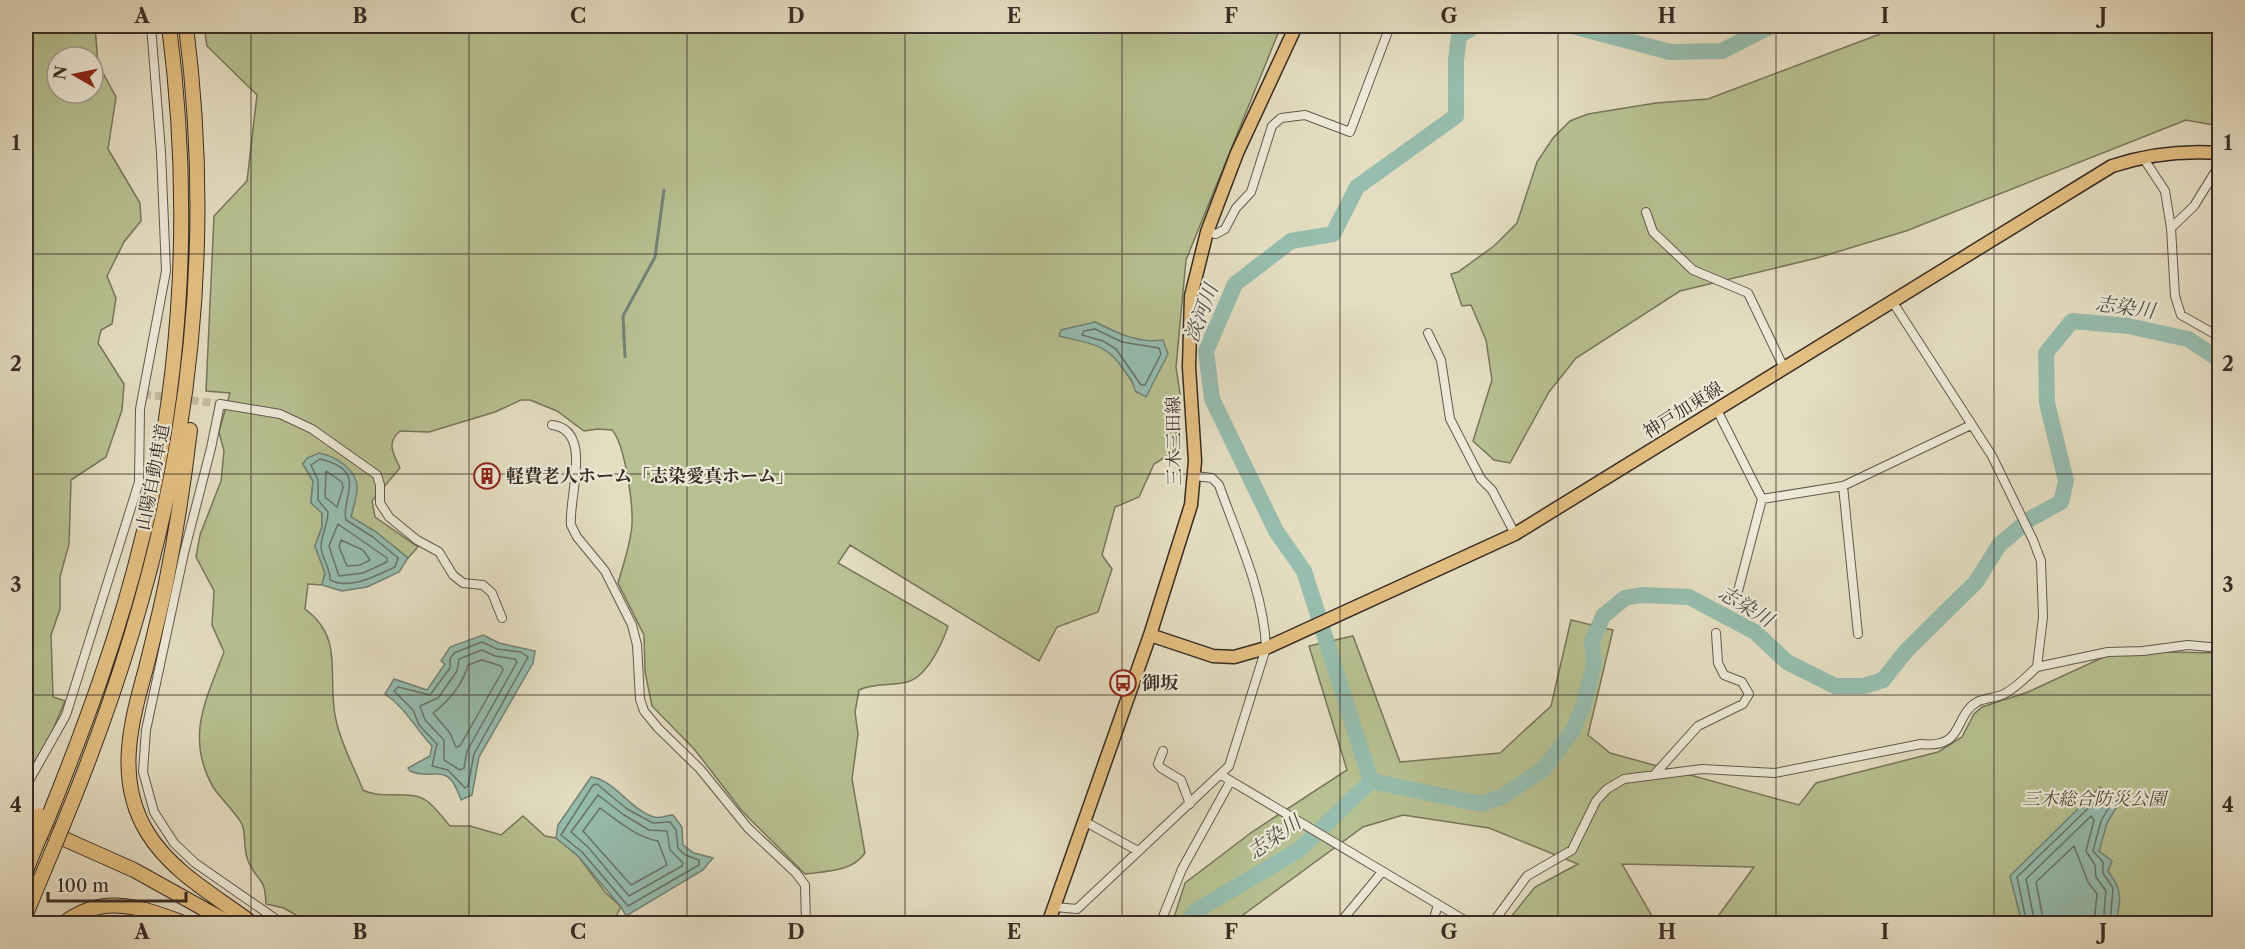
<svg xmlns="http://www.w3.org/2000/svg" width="2245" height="949" viewBox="0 0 2245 949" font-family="'Libre Caslon Text','Noto Serif JP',serif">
<rect width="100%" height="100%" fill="#e4ddc1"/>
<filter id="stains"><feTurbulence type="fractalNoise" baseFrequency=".00333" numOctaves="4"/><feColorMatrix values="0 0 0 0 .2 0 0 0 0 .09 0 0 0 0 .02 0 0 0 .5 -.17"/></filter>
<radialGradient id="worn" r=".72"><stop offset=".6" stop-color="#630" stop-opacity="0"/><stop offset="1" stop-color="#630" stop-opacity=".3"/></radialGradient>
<path fill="#b7c091" stroke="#78765b" stroke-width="1.5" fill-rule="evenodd" d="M26,26H95L98,64L116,97L108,149L140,203L141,221L124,242L107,276L116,298L112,324L101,330L98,343L124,384L122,410L106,457L71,480L69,544L60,577V609L51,635L53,697L65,701L49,739L31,767L32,713L26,665ZM57,57H93V93H57Z
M204,26H1281L1186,260L1176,367L1180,394L1170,409L1177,425L1175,451L1154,464L1139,497L1115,507L1102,555L1112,569L1098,612L1057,627L1039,661L850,545L838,563L948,626C942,644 927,677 907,682C891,686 874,683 859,690L855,712L858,734L852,779L865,853C852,872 826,871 805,874L742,811L695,750L652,706L645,672L644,635L618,583C623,565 631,543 632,524C633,504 625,444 612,430L598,429L584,431L557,411L530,400H521L495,412L429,432L400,431C386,443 393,453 400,468L372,501L375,517L418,547L408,558L376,532L351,517L357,488L303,464L313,481L311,503L322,512V527L315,546L325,573L322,585L308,584L305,609C346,639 326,678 336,720C341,744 354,767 363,790C382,800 410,789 427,801C436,808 443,818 450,826H470L501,835L523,816L545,836L556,838L578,856L605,892L621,907L615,918L619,923H309L284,908L266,904C265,876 259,884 249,863C243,851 246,840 243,827C241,818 220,798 213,787C185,737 206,700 224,652L212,625L214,591L196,557L200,535L221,481L224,451L219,432L230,393L206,391L214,216L247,181L257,95L207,46ZM1095,322L1124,336L1152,342L1134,384L1113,354L1101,347Z
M1887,26H2219V126L2186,120L1906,231L1817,258L1680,291L1576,358L1549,392L1510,463L1494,460L1473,441L1492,380L1486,340L1471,305L1462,306L1451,274L1458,272L1494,246L1517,223L1537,162L1553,138L1570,121L1588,114L1656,103L1708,99L1880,34Z
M1571,620L1613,630L1588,735L1610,753L1799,805L1816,783L1938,752L1962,737L1974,714L1982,707L2028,692L2108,655L2167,652L2219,653V923H1713L1754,867L1622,864L1656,923H1506L1535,887L1578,864L1489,828L1403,815L1363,827L1232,923L1172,924L1185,883L1252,832L1347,770L1309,646L1353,636L1400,762L1500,753L1551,706Z"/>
<path fill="#96bdae" stroke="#718377" stroke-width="1.5" d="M1095,322C1117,333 1139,344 1163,340L1168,354L1146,397L1135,391C1134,382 1129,377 1124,370C1105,342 1090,344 1059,336L1061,330Z
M319,453C335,456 357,469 357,488C357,497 353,508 351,517L376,532L408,558L399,572L367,587L342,591L322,585L325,573L315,546L322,527V513L311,503L313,481L303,464L307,458Z
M483,635L499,643L535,651L533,663L479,757L472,795L461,800C447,758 435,782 410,771L408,768L430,756L432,746C415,728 406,708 385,694L394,679L427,690L445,664L441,661L450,647Z
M591,777C615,780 630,810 654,817C660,819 667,815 673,815L682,827L683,845L694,853L713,858L703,870L626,916L621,907L578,856L556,838L558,825Z
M2100,787L2117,806L2107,823L2099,851L2112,861L2108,871C2123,891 2121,899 2116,923H2022L2010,876Z"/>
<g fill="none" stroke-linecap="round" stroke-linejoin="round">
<path stroke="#68746a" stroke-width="1.5" d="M1095,329L1122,342L1159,348L1161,354L1145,385H1141L1116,349L1103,341L1082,335L1084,331Z
M320,459C370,471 340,498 346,520L373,537L398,558L395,567C375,576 351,590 330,580C331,568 321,558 321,546C321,537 328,524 328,512L318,500V480L311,465Z
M326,471L342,482L343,488L337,507L325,497Z
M338,524L387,558V562L363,573L339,576L329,546Z
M341,540L363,550L370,560L360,565L347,566L339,547Z
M482,642L497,649L521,652L528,657L474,754L468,786L465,788L448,770L432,766L437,744L419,725L413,710L394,691L398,687L430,695L450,668V659L454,653Z
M482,650L495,656L515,659L517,662L467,751L464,768L460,770L444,760V740L425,720L420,706L438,698L457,671L459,659Z
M482,660L501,666L503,670L460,746L456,747L450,733L433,713C448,702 463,684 468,665Z
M597,784L627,809L653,823L670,822L676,830L678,848L685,855L699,860V865L628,906L582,852L561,835L593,785Z
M598,795L624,815L649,830L667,831L670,850L683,863L682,866L629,896L588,847L571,832Z
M600,808C618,821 636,837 658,841L667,865L631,885L583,831Z
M2027,924L2017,877L2100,797L2109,807L2101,821L2093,851L2103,862V873L2113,888L2110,924
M2035,924L2026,879L2091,816L2094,820L2086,851L2095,865L2096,877L2106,891L2103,924
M2044,924L2036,882L2074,846L2088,882L2097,894L2094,924"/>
<path stroke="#718377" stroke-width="3" d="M625,357L623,316L655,257L664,190"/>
<path stroke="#96bdae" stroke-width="16" d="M1572,26L1670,52L1722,51L1771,26
M1371,781L1481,804L1503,796L1544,769L1573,730L1584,704L1594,664L1592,642L1603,616L1625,598L1641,595L1689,597L1755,632L1787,662L1835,686H1864L1883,680L1906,651L1976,582L1999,545L2030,519L2061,502L2066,481L2047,403L2046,353L2072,321L2128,326L2188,339L2220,360
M1371,781L1304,571L1276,531L1212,399L1206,351L1235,284L1291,241L1333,234L1357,187L1456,116V60L1459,36L1475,26
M1186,924L1197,910L1299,850L1371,781"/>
<path stroke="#c2baa2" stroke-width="8" stroke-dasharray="8 4" stroke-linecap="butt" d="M143,394L220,404"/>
<g stroke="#64584c" stroke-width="10">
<path id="street" d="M2142,156L2165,191L2171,228L2175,296L2181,315L2220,337
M1646,212L1653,232L1693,270L1748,293L1784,368
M2171,228L2194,206L2220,164
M1207,232L1216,234L1225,229L1236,208L1251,192L1272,126L1281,118L1305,115L1350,132L1390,26
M1428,333L1441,360L1450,419L1481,479L1492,490L1515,534
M1717,410L1762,499L1843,486L1971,425
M552,425C594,430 568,498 571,525L577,537L605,571L632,625L637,645L640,699L644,711L658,728L700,769L748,828L796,873L805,885L806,924
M1843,486L1858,634
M1738,591L1762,499
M2037,667L2108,652L2143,651L2188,645L2220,648
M1163,751L1158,764L1161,768L1181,780L1190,804
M1221,775L1471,924
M1654,775L1698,726L1743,704L1749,694L1742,682L1724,675L1718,663L1716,633
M26,786L66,715L139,482L140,409L166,271L161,152L151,26
M1084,821L1138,851
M1055,907L1077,909L1229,766L1266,648C1264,592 1237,536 1219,485L1212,478L1195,476
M283,924L195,863L174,843L154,812L143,772L146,730L184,553L211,448L220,404L280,414L312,429L377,475L380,485V503L389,517L417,540L439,552L453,575L463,583L483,585L492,593L502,618
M1160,924L1182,869L1230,782
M1339,924L1382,872
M1432,924L1438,905
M1492,924L1527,876L1572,850L1596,801L1607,789L1624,779L1702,769L1775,773L1921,744C1965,749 1953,716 1977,702C1985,698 1995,698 2004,694C2016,688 2027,676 2037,667L2043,617L2041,561L2033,540L1992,456L1892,301"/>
</g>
<g stroke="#392c25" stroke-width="15">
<path id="primary" d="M1150,635L1213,656L1234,657L1266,648L1515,534L2112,166C2148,154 2181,150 2220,153
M1048,924L1150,635L1191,505L1195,461L1189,367L1191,296L1207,232L1237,153L1296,26"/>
</g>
<g stroke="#392c25" stroke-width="16">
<path id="highway" d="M190,430C184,481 176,533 166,583C160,612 153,640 146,668C131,722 115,779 147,832C171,872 216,896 253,924
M48,818C85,726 120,632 143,535C184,369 191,195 169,26
M26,822L134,870L231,924
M63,825C172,562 222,310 186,26
M26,871L35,848
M26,914L51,854
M63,924C103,892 144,908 186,924"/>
</g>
<use href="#street" stroke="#ede9d7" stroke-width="8"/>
<use href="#primary" stroke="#e2be80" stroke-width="12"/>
<use href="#highway" stroke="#e2be80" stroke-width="14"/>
<g stroke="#392c25" stroke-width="16" stroke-linecap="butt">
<path id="highway-bridge" d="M26,843L39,815
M35,848L48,818
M51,854L63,825"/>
</g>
<use href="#highway-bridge" stroke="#e2be80" stroke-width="14"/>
</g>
<path fill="none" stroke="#392c25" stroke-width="1.5" stroke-opacity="0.55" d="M251,26V924M469,26V924M687,26V924M905,26V924M1122,26V924M1340,26V924M1558,26V924M1776,26V924M1994,26V924M26,254H2220M26,474H2220M26,695H2220"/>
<defs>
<g id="building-ring" transform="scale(1.35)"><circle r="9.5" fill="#ede9d7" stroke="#8f2418" stroke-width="1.5"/><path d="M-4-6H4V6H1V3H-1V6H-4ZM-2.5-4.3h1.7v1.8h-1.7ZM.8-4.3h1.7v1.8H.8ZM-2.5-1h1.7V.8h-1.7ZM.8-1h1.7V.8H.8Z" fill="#8f2418"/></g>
<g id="bus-ring" transform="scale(1.35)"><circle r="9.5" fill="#ede9d7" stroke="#8f2418" stroke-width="1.5"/><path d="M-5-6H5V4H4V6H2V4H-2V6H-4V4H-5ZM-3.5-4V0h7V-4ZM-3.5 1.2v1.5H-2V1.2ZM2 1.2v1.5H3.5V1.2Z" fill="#8f2418"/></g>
</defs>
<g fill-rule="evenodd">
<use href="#building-ring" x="487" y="476"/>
<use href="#bus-ring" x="1123" y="683"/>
</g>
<g text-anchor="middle" stroke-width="4.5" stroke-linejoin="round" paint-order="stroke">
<g font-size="18" fill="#392c25" stroke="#ede9d7">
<text transform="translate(1683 410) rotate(-32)" y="6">神戸加東線</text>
<text transform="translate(1174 441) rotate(-91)" y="6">三木三田線</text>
<text transform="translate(153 477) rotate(-79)" y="6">山陽自動車道</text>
</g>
<g font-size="18" font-weight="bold" fill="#392c25" stroke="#ede9d7" text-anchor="start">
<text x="506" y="482">軽費老人ホーム「志染愛真ホーム」</text>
<text x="1142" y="689">御坂</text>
</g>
<g font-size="18" font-style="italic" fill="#524a3b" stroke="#ede9d7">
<text x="2094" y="805">三木総合防災公園</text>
</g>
<g font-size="20" font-style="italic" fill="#505047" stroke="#ede9d7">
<text transform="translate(2125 307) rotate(8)" y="7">志染川</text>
<text transform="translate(1201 313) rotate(-69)" y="7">淡河川</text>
<text transform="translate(1746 606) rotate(31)" y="7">志染川</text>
<text transform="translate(1274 837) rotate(-35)" y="7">志染川</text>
</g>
</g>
<rect width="2245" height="949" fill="none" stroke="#e4ddc1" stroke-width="66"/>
<g transform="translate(75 75) rotate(279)"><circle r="28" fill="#ede9d7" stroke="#a59d90" stroke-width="1.5"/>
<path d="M0-4.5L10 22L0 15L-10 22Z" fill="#8f2418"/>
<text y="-9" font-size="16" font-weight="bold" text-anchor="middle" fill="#392c25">N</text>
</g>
<path d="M48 892v9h138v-9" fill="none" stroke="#392c25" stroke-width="3"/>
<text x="57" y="892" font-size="18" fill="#392c25" stroke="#ede9d7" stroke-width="4.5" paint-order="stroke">100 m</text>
<rect x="33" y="33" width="2179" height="883" fill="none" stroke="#392c25" stroke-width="2"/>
<g font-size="20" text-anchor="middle" font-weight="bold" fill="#392c25">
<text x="142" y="23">A</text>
<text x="360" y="23">B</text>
<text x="578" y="23">C</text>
<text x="796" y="23">D</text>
<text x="1014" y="23">E</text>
<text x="1231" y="23">F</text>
<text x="1449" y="23">G</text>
<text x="1667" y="23">H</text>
<text x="1885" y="23">I</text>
<text x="2103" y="23">J</text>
<text x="16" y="150">1</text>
<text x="2228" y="150">1</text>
<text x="16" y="371">2</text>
<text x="2228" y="371">2</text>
<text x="16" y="592">3</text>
<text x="2228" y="592">3</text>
<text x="16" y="812">4</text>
<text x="2228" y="812">4</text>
<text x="142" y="939">A</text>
<text x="360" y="939">B</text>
<text x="578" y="939">C</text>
<text x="796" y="939">D</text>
<text x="1014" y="939">E</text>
<text x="1231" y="939">F</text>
<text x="1449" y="939">G</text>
<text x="1667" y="939">H</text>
<text x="1885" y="939">I</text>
<text x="2103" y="939">J</text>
</g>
<rect width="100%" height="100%" filter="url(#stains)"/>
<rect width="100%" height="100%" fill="url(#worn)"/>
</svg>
